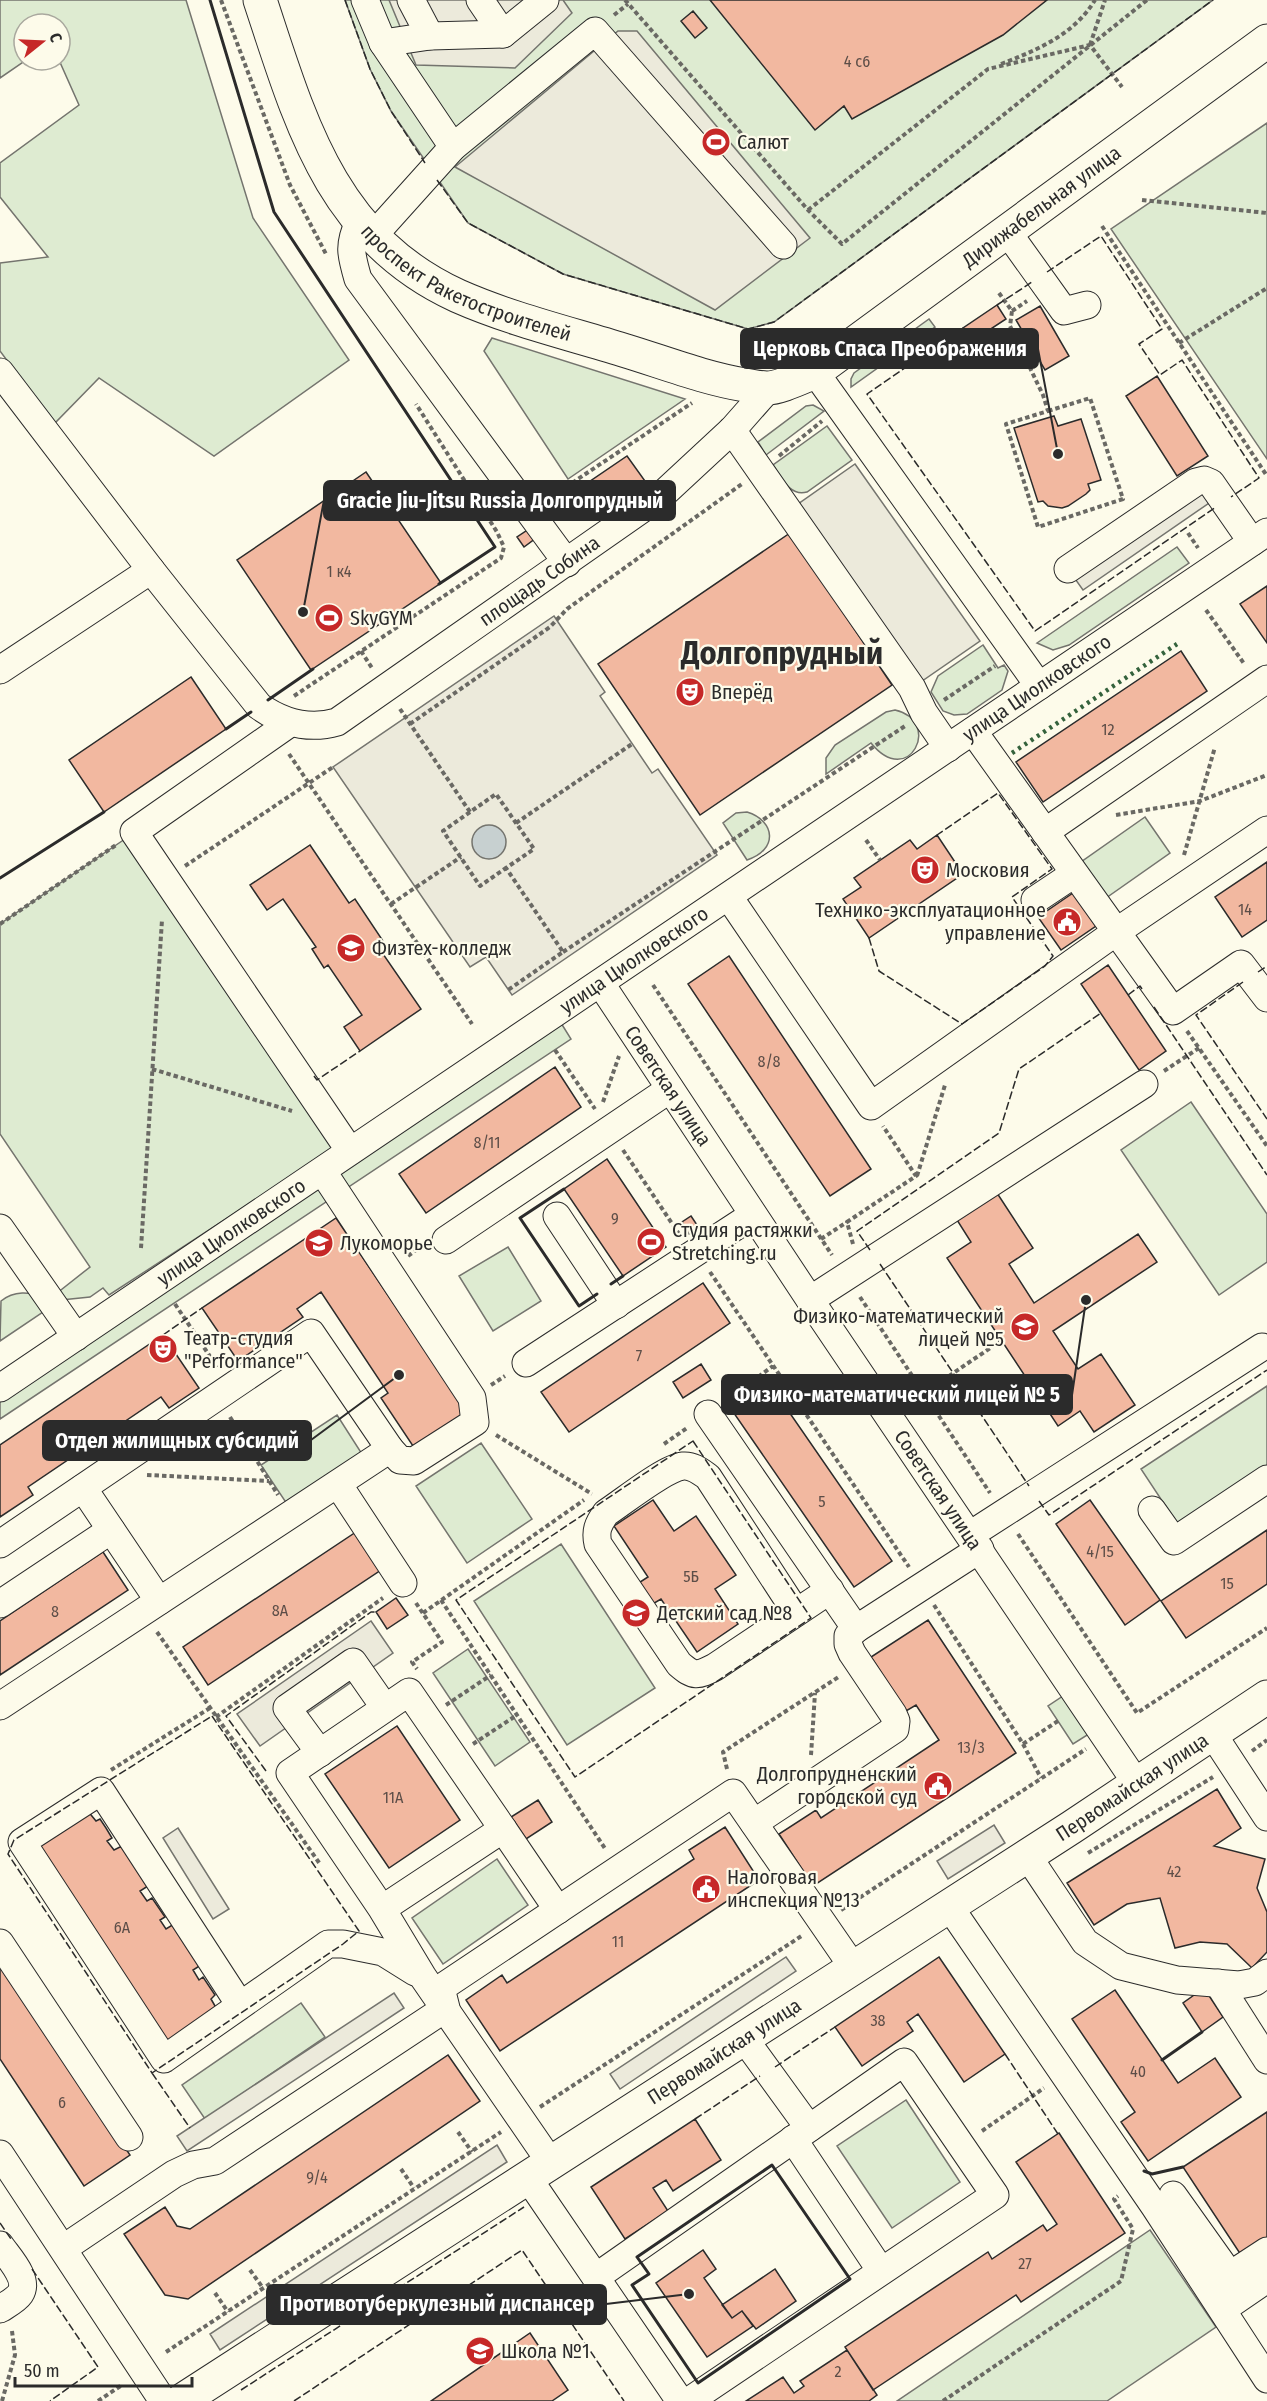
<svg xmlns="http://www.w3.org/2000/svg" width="1267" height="2401" viewBox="0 0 1267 2401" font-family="'Fira Sans Condensed',sans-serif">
<rect width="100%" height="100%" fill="#fdfbea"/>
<path fill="#deebd1" stroke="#74746e" stroke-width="1.5" d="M0,0H186L253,218L349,360L214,456L99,378L54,424L0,351V263L48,257L0,197V163L79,105L59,60L60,24H24L26,60L0,78Z
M345,0H1213L774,322L748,329L563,274L468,223L391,111L370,69Z
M1267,123V459L1111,229Z
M929,319L935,327L851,387V379L854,373Z
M492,338L685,399L568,479L484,351Z
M813,405L824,411L766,455L758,442L806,406Z
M827,426L852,460L807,492C790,497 782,478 773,465Z
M1177,547L1189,563L1069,645L1053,650L1037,643Z
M983,645L998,668L1004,665L1008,671L1002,690L967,714L954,715L943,711L931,692L938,676Z
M895,710C943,721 909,790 871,743L826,774V758L835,745L886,712Z
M747,812C776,821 778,850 747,860L723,823L736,813Z
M1145,817L1170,853L1106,898L1081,862Z
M125,839L335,1148L109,1295L103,1288L90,1297L61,1300L0,1341L1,1301C17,1288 34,1294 52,1297L90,1267L0,1134V924Z
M561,1023L571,1039L0,1419V1401Z
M1191,1102L1267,1214V1262L1219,1295L1121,1150Z
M508,1247L541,1301L493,1331L459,1276Z
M1267,1386V1467L1178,1525L1141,1469Z
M337,1415L362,1454L287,1504L261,1465Z
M481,1443L532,1519L467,1563L416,1486Z
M561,1544L655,1688L567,1745L474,1601Z
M468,1649L530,1742L495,1766L433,1673Z
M1066,1694L1092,1732L1073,1744L1048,1706Z
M497,1859L528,1905L443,1964L412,1918Z
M301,2003L325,2037L205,2119L182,2085Z
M906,2100L960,2182L892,2228L837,2146Z
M1150,2230L1216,2327L1107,2401H897Z"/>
<path fill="#eceadb" stroke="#74746e" stroke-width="1.5" d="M389,0H563L572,13L515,68L416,65Z
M618,31H637L810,238L715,310L455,167Z
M855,464L980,641L912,688L788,511Z
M1202,487L1212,501L1083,590L1073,576Z
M554,616L605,692L600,696L652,773L658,769L717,855L512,995L486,957L470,967L333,767Z
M371,1621L393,1653L260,1746L237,1714Z
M994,1825L1005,1843L948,1879L937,1861Z
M178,1828L229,1909L213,1919L163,1838Z
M786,1957L796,1971L620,2089L610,2074Z
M394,1993L404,2008L187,2151L177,2136Z
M497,2145L507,2162L220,2350L210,2334Z"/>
<path fill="#c7d0d0" stroke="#74746e" stroke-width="1.5" d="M472 842a17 17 0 1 1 34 0a17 17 0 1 1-34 0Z"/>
<path fill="#f2b8a0" stroke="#2b2b2b" stroke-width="1.5" d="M710,0H1047L1003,35L852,119L844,106L815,130Z
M693,11L707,28L695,38L681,21Z
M997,305L1006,319L971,342L963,328Z
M1040,306L1069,356L1045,370L1016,320Z
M1157,376L1208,456L1177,476L1126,396Z
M1054,416L1058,426L1081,419L1101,480L1088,484L1090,490L1086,494L1068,506L1062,508L1048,506L1043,501L1038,502L1014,428Z
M627,456L645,481L601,512L583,486Z
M366,472L441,583L311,670L237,560Z
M529,529L536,538L524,547L517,537Z
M790,533L892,685L700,815L598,664Z
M1267,586V643L1240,604Z
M1181,651L1207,691L1043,802L1016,762Z
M191,677L226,729L104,812L69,760Z
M937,835L963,874L869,938L843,899L861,887L854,878L910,840L917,849Z
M310,845L349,903L355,899L389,950L383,954L421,1009L360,1051L344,1027L362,1015L328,965L324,968L312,949L316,947L283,899L267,910L250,885Z
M1267,862V920L1242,937L1215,897Z
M1073,893L1096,926L1061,950L1038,917Z
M729,956L871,1169L830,1196L688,984Z
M1108,965L1166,1051L1139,1070L1081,984Z
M555,1067L581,1107L426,1213L399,1174Z
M607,1159L666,1247L623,1276L564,1189Z
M997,1193L1033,1248L1009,1264L1034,1303L1138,1234L1157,1262L1053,1331L1078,1369L1101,1354L1135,1405L1094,1432L1080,1411L1058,1426L947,1258L971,1242L957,1220Z
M691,1216L699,1228L689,1234L682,1222Z
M336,1218L468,1414L415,1449L381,1398L388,1393L321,1292L297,1309L303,1317L238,1361L202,1308Z
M703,1283L730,1323L569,1432L541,1392Z
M163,1335L199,1388L169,1408L161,1397L28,1487L33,1495L0,1517V1445Z
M701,1364L711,1380L683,1398L673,1382Z
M767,1380L892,1561L854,1587L729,1406Z
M653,1500L674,1531L696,1516L736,1575L715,1589L738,1624L697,1652L661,1599L651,1605L637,1584L648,1577L614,1526Z
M1090,1500L1160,1600L1125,1625L1056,1524Z
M359,1530L384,1568L208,1685L183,1647Z
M1267,1530V1584L1186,1638L1161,1601Z
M103,1552L128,1590L0,1675V1621Z
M396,1598L408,1615L387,1629L376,1612Z
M928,1620L1016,1753L813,1886L779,1834L816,1810L821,1818L939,1740L916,1705L906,1711L871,1657Z
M397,1726L460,1820L389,1868L325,1774Z
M1217,1789L1241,1828L1214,1846L1265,1859L1257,1888L1267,1912V1952L1252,1968L1227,1944L1200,1942L1175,1948L1160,1898L1127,1904L1094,1925L1067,1883Z
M538,1800L552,1822L526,1839L511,1817Z
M87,1810L96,1821L100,1819L106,1828L112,1838L107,1841L114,1850L122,1846L148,1886L140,1891L147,1901L152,1898L165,1917L160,1920L166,1929L174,1924L201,1965L193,1970L199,1980L203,1977L215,1995L211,1999L218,2011L164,2046L34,1846Z
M725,1827L759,1880L500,2051L466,2000L502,1975L507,1983L694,1859L689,1850Z
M939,1957L1005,2054L964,2082L918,2014L907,2022L913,2031L862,2066L835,2027Z
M0,1959L130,2155L84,2186L0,2059Z
M1204,1988L1223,2017L1202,2032L1183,2003Z
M1115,1990L1178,2083L1215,2058L1241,2097L1148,2161L1121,2122L1135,2112L1072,2019Z
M448,2055L480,2101L188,2299L165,2295L124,2234L165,2207L177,2226L190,2229Z
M1267,2112V2238L1241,2255L1183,2167Z
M695,2119L721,2160L673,2191L666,2180L653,2188L668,2211L625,2239L591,2187Z
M1059,2133L1125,2233L1021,2302L1016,2295L873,2390L845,2347L988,2252L992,2259L1043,2225L1047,2231L1057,2224L1016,2162Z
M703,2250L716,2269L704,2278L732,2318L742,2311L753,2326L707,2357L656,2283Z
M775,2269L796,2301L756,2329L742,2311L732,2318L722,2305Z
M530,2333L568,2390L552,2401H431Z
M847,2350L877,2395L869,2401H746L783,2377L794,2393L804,2386L800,2381Z"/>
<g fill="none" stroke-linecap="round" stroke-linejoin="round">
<g stroke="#2b2b2b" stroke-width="29">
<g id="minor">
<path d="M365,0L383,43L430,36L503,34L545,0"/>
<path d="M411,0L430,36"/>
<path d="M480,0L503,34"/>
<path d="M383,43L453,147"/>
<path d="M359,222C348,245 351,255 358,279L567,563"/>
<path d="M1006,230L1064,311L1087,305"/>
<path d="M373,236L453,147L595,31L783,245"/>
<path id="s1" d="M0,372L151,570L259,706C283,723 309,730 337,722L662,495L732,430L769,388"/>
<path d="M815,372L1039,686"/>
<path d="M732,430L912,688L924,713L948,748"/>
<path d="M1068,569L1196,482L1204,480L1211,483L1252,542"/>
<path d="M0,670L151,570"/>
<path d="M290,723L134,832L350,1151"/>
<path d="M973,731L1173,1011L1241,964L1267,998"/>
<path d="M1045,832L1267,679"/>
<path d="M729,897L871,1106L1116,932L1267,830"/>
<path d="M1035,900L1074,874"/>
<path id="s2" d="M601,984L810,1300L1137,1784"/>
<path d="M557,1216L616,1305"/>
<path d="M0,1228L76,1337"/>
<path d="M446,1240L670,1089"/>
<path d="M810,1300L1144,1084"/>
<path d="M526,1363L753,1215"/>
<path id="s3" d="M0,1388L1267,532"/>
<path d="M708,1414L856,1629"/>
<path d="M338,1484L403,1583"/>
<path d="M83,1488L159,1601"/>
<path d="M1152,1510L1174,1541L1267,1479"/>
<path d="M970,1535L1262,1347"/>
<path d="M0,1544L311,1333L390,1449"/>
<path d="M0,1604L111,1530"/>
<path d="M796,1612L708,1477C701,1472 693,1465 683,1466C665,1468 623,1502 606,1513C598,1524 595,1531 598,1544L679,1664C694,1677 697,1676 715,1667L830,1590"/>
<path d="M0,1706L390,1449L400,1460L414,1461L475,1422L472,1398L323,1172"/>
<path d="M1212,1733L1267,1817"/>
<path d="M320,1753L287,1708L353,1662L385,1708"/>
<path d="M754,1823L895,1729L896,1721L893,1714L852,1653L848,1644V1636L856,1629L980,1549"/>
<path d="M503,1829L558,1910"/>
<path d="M1027,1855L1085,1942L1121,1966L1177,1980L1239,1985L1255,1982L1267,1973"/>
<path d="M949,1906L1155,2207L1267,2379"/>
<path d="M382,1909L503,1829L409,1692L290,1773L382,1909L423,1977L551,2163"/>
<path d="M0,1943L129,2137"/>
<path d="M1218,1983L1267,2060"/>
<path d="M240,2005L101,1791L22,1842L164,2059L328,1944H343L383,1952L415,1972"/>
<path d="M743,2037L809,2128"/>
<path d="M793,2139L881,2271"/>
<path d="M0,2154L163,2401"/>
<path d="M528,2178L680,2401"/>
<path d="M1173,2195L1230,2275"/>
<path d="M0,2245C8,2257 30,2279 20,2294C16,2300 6,2305 0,2309"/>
<path d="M64,2248L174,2174L193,2165L215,2161L446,2008L441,1988L733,1793L853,1967"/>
<path d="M596,2277L904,2062L995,2195L689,2401"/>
<path d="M1215,2285L1267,2251"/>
<path d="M1223,2309L1267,2279"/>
</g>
</g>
<g stroke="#2b2b2b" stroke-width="35">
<g id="major">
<path id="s4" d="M260,0C300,121 331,238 458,296C510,319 568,333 623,350C663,362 703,378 745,385C752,386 760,388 767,388C780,388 802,377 815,372L1267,41"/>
<path id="s5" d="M181,2401L1072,1827L1267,1697"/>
</g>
</g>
<path stroke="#6a6964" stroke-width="4" stroke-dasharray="4.5 3" stroke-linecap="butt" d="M221,0L290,185L326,254
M625,0L808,210L842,244L1147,0
M614,15L628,4
M1090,45L1105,0
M1001,64C1037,50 1074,35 1095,0
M1142,200L1267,213
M808,210L988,69L1090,45L1122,87
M1102,226L1267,476
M999,293L1012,311L1010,326L1043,395L1048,411L1006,424L1038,527L1123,499L1090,398L1048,411
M1012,311L1027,301
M1179,343L1267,288
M779,456L822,421
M566,487L692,403
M1188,533L1198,548
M1206,610L1245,665
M361,651L372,668
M294,696L501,558L504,547L497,532L416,404
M944,700L995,666
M400,709L470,812L496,794L534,849L506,868L563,952L508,990
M410,724L550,627L567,609L742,484
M289,754L472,1024
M470,812L443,831L480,886L506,868
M1116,815L1200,801L1267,775
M516,823L632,744
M866,840L880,860
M1184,855L1215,747
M185,866L333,767
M391,904L461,857
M0,924L116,845
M563,952L905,726
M653,985L832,1255
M1187,1031L1267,1146
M555,1050L595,1109
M152,1069L292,1111
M1164,1071L1199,1048
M603,1102L619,1056
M623,1150L679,1234
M917,1176L945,1085
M821,1239L847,1222
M853,1244L847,1222L916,1176L883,1126
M141,1248L162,920
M408,1256L424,1244
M710,1272L909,1567
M860,1297L990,1493
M175,1304L217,1367
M491,1385L505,1376
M924,1393L1002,1340
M728,1399L773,1366
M230,1417L278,1495
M496,1435L592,1494
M664,1444L687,1428
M147,1475L269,1481
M1018,1534L1137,1713L1267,1628
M441,1600L606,1850
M416,1603L442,1642L412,1662L417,1669
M934,1605L1023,1744L1041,1778
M423,1613L584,1500
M157,1632L320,1864
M446,1705L491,1675
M216,1717L383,1598
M473,1744L517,1715
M1023,1744L1058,1721
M1252,1751L1267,1740
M811,1755L815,1693
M727,1769L723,1752L840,1676
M111,1770L210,1708
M1088,1853L1213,1777
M841,1910L1086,1749
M540,2107L803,1935
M982,2131L1044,2088
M458,2132L472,2152
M401,2169L414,2188
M250,2270L263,2288
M215,2293L228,2312
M166,2352L501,2132
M2,2401L15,2355L12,2331
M98,2401L122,2385
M943,2401L1121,2281L1133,2229L1114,2199L1118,2196"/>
<use href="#minor" stroke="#fdfbea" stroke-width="27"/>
<use href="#major" stroke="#fdfbea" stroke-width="33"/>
<path stroke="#34623c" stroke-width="4.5" stroke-dasharray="3 4.5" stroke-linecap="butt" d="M1012,753L1177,644"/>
<path stroke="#2b2b2b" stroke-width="1.5" stroke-dasharray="8 3" stroke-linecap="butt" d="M345,0L370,69L391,111L425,163
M437,180L468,223L563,274L748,329L774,322L1213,0
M1047,272L1101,236L1162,329L1139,344L1160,375L1182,360L1259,478L1231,497
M997,305L1032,282
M963,328L867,394L1035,631L1216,507
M869,938L879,971L962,1024L1045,966L1053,956L1012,897L1052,869L998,793L937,835
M1258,972L1267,966
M1243,982L1196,1015L1267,1119
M1128,995L1140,986L1142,989
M1154,1007L1267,1175
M314,1076L317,1080L360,1051
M870,1250L857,1231L999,1133L1019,1069L1101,1013
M880,1264L1029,1486
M163,1335L202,1308
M693,1441L811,1618L575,1777L456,1600Z
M1039,1501L1049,1515L1267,1370
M212,1716L359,1931L343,1944L152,2073L8,1854L14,1840Z
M266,1771L226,1716L371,1612H376
M1005,2054L1058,2134
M775,2067L835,2027
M152,2073L190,2128
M695,2119L760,2076
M0,2223L11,2239
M32,2269L98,2367L50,2401
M241,2390L524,2207
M294,2401L522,2250L624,2401"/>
<path stroke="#2b2b2b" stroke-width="3" d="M210,0L274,212L495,547L439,584
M268,700L313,669
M226,729L251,712
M0,878L104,812
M564,1189L520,1218L579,1306L597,1294
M611,1284L623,1276
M1162,2060L1202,2032
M772,2165L850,2279L698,2383L632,2285L649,2274L637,2257Z
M1144,2171L1152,2174L1183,2167"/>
</g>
<defs>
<g id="stadium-disc" transform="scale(1.5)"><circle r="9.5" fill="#c62828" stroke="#fdfbea"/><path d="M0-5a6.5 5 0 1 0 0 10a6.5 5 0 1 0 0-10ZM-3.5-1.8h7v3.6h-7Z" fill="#fff"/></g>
<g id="theatre-disc" transform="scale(1.5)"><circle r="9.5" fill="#c62828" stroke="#fdfbea"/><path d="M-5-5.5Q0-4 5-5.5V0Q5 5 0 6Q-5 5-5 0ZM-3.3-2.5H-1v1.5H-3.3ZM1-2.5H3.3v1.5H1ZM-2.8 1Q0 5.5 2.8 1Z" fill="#fff"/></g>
<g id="civic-disc" transform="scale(1.5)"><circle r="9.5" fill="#c62828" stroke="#fdfbea"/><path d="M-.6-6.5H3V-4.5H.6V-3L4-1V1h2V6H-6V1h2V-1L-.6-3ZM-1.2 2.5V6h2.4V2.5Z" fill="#fff"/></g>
<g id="university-disc" transform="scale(1.5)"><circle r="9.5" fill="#c62828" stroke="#fdfbea"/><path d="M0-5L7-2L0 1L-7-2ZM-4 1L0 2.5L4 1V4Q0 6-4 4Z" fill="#fff"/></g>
<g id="school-disc" transform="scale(1.5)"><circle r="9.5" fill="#c62828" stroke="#fdfbea"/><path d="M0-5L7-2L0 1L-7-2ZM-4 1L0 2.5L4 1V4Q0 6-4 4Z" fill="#fff"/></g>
</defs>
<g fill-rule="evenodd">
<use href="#stadium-disc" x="716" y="142"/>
<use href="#stadium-disc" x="329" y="618"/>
<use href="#theatre-disc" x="690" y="692"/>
<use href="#theatre-disc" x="925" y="870"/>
<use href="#civic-disc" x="1067" y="922"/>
<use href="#university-disc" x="351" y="948"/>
<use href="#stadium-disc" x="651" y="1242"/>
<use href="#school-disc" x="319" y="1243"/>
<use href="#school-disc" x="1025" y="1327"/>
<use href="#theatre-disc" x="163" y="1349"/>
<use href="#school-disc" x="636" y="1613"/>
<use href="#civic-disc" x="938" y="1786"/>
<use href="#civic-disc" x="706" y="1889"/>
<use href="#school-disc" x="480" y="2351"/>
</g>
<g text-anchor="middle" stroke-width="4.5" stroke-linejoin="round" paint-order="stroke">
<g font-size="16" fill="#5d4e48">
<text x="857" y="67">4 с6</text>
<text x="339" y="577">1 к4</text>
<text x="1108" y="735">12</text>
<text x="1245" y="915">14</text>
<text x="769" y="1067">8/8</text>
<text x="487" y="1148">8/11</text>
<text x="615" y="1224">9</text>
<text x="639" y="1361">7</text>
<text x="822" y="1507">5</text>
<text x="1100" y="1557">4/15</text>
<text x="691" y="1582">5Б</text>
<text x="1227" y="1589">15</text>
<text x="280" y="1616">8А</text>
<text x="55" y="1617">8</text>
<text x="971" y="1753">13/3</text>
<text x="393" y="1803">11А</text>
<text x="1174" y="1877">42</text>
<text x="122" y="1933">6А</text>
<text x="618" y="1947">11</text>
<text x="878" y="2026">38</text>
<text x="1138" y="2077">40</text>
<text x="62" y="2108">6</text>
<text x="317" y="2183">9/4</text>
<text x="1025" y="2269">27</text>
<text x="838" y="2377">2</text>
</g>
<g font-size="20" fill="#2b2b2b" stroke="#fdfbea" text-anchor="start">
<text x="737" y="149">Салют</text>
<text x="350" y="625">SkyGYM</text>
<text x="711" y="699">Вперёд</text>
<text x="946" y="877">Московия</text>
<text x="1046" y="917" text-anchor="end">Технико-эксплуатационное<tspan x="1046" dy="23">управление</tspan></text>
<text x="372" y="955">Физтех-колледж</text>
<text x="672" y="1237">Студия растяжки<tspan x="672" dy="23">Stretching.ru</tspan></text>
<text x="340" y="1250">Лукоморье</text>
<text x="1004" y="1323" text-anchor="end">Физико-математический<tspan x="1004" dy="23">лицей №5</tspan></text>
<text x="184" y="1345">Театр-студия<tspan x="184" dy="23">"Performance"</tspan></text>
<text x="657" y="1620">Детский сад №8</text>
<text x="917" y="1781" text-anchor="end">Долгопрудненский<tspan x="917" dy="23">городской суд</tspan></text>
<text x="727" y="1884">Налоговая<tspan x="727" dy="23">инспекция №13</tspan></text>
<text x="501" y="2358">Школа №1</text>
</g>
<g font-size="20" fill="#2b2b2b" stroke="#fdfbea">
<text dy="7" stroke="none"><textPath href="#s4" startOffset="1023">Дирижабельная улица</textPath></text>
<text dy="7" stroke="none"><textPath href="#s4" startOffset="370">проспект Ракетостроителей</textPath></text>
<text dy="7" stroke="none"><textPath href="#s1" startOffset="752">площадь Собина</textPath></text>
<text dy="7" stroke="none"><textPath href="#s3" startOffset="1251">улица Циолковского</textPath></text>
<text dy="7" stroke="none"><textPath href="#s3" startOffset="765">улица Циолковского</textPath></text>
<text dy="7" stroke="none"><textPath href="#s2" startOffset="122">Советская улица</textPath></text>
<text dy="7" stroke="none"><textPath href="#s3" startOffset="279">улица Циолковского</textPath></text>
<text dy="7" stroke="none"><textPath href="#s2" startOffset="608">Советская улица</textPath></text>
<text dy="7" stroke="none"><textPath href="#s5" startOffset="1132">Первомайская улица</textPath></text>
<text dy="7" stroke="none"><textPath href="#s5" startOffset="646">Первомайская улица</textPath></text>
</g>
<g font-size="32" font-weight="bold" fill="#2b2b2b" stroke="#fdfbea">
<text x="782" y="664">Долгопрудный</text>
</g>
</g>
<path fill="none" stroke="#2b2b2b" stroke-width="2" d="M1058 454L1038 349M303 612L324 500M1086 1300L1072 1395M399 1375L311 1440M689 2294L606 2304"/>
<g fill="#2b2b2b" stroke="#fdfbea" stroke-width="2">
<circle cx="1058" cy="454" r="6"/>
<circle cx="303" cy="612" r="6"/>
<circle cx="1086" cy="1300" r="6"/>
<circle cx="399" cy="1375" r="6"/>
<circle cx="689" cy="2294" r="6"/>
</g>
<g fill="#2b2b2b" stroke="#2b2b2b" stroke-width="2">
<rect x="741" y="329" width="297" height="39" rx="6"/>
<rect x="324" y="481" width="351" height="39" rx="6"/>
<rect x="722" y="1375" width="350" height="39" rx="6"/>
<rect x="43" y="1421" width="268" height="39" rx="6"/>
<rect x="267" y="2285" width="339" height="39" rx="6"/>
</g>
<g font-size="21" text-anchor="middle" font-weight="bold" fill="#fff">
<text x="890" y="356">Церковь Спаса Преображения</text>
<text x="500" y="508">Gracie Jiu-Jitsu Russia Долгопрудный</text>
<text x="897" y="1402">Физико-математический лицей № 5</text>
<text x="177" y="1448">Отдел жилищных субсидий</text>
<text x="437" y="2311">Противотуберкулезный диспансер</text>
</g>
<g transform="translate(42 42) rotate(72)"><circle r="28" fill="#fdfbea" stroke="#a9a89e" stroke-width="1.5"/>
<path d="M0-4.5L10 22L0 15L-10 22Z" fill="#c62828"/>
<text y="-9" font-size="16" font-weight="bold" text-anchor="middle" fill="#2b2b2b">С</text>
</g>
<path d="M15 2377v9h177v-9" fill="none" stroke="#2b2b2b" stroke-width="3"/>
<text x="24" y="2377" font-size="18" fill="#2b2b2b" stroke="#fdfbea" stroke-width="4.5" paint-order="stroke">50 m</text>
</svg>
